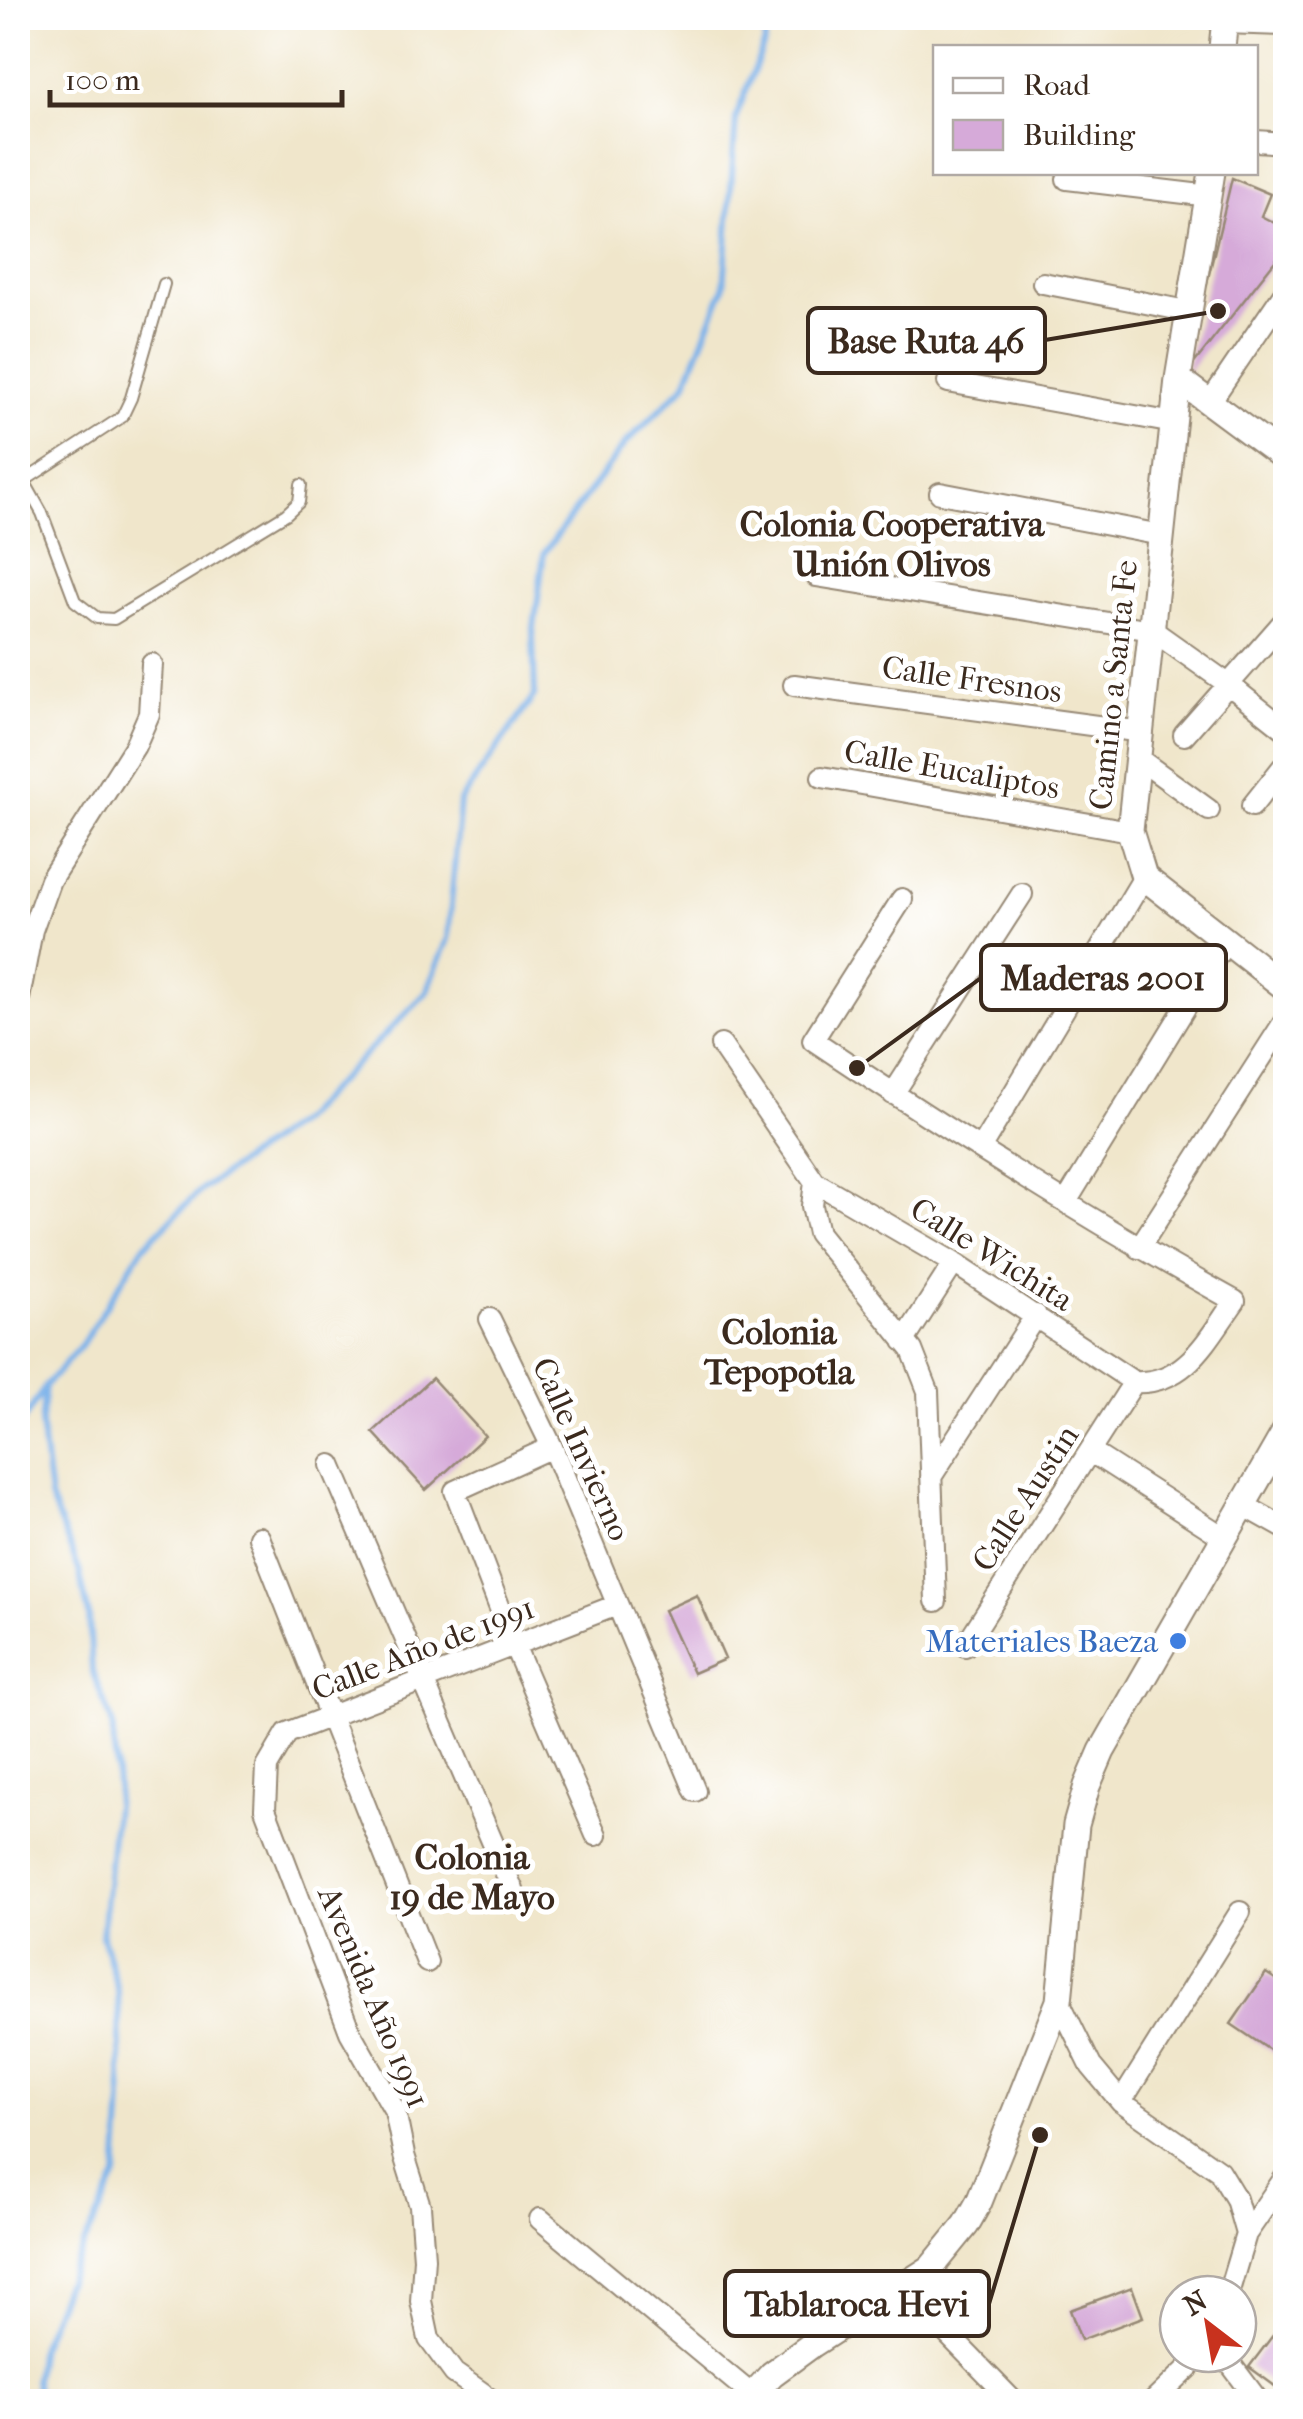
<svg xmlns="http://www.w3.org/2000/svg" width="1303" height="2419" viewBox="0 0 1303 2419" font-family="'IM FELL French Canon',serif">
<rect width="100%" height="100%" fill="#fff"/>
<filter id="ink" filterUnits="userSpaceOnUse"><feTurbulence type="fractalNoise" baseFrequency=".01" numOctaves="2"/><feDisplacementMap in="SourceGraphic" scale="20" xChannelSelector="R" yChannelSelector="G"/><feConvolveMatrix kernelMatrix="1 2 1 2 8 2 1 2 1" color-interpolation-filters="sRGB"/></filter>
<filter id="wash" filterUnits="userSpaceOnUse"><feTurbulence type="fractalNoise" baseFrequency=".0048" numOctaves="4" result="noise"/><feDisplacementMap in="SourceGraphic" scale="40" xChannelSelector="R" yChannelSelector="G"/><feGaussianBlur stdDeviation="2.25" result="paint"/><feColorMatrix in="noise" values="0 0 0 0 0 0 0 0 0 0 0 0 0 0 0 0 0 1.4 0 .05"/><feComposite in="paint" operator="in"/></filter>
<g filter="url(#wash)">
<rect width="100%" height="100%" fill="#f0e6cb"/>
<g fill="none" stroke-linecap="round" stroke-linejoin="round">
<path stroke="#7bb2ea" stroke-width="6" d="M18,1429L46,1385L82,1344L143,1247L201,1190L298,1122L426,993L448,939L460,801L535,695L533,636L544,553L624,445L685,385L724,288L736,117L765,42L763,18
M39,2402L35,2379L38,2352L72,2269L117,2177L122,2100L118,1992L102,1936L117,1786L112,1722L92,1671L89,1616L79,1570L50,1498L41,1424L45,1386"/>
</g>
<g id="blocks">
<path fill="#d6aad9" d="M1232,178L1270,194L1261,216L1286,229V247L1185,375Z
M432,1378L485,1436L426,1490L373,1432Z
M697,1595L725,1659L693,1673L664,1610Z
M1266,1973L1286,1986V2061L1231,2024Z
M1132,2287L1143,2317L1081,2340L1070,2310Z
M1286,2318V2389L1283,2392L1249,2367Z"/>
</g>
</g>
<g filter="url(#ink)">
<use href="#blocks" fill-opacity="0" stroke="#968874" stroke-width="2.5"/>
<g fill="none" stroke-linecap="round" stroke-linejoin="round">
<g stroke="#968874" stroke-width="14">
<path id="service" d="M18,480L24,481L42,513L75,601L97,618L114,619L286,514L299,502L301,485
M24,481L122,417L131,398L164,284"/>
</g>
<g stroke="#968874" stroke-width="24">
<path id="minor" d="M1224,23L1286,25
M1256,141L1286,143
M1067,179L1210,196
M1043,283L1192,312
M948,382L1174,423
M1210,402L1286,290
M940,493L1161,535
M816,576L1152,630L1228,684L1286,730
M794,685L1142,732
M1184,735L1286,619
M1139,759L1209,810
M822,777L1130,831
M1252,806L1286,763
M902,899L813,1040C950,1132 1090,1221 1235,1301C1208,1338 1186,1385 1134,1382
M18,1004L32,930L50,880L135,746L149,714L152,664
M721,1045L815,1182L954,1263L1134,1382
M893,1094L1022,894
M980,1149L1144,877
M815,1182L812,1206L818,1233L912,1350L928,1391L936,1601
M1066,1202L1226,941
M1139,1248L1286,1019
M490,1319L552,1447L695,1791
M904,1341L954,1263
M552,1447L455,1491L514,1645L596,1835
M1091,1452L1225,1538
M331,1465L513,1890
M931,1477L1036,1315
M1243,1505L1286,1529
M259,1537L427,1962
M965,1646L1134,1382
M1059,2001L1091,2066L1121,2102L1219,2171L1236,2199L1246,2234L1228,2294
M1121,2102L1240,1912
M540,2219L752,2395
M1246,2234L1286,2176
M931,2268C939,2289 926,2300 935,2321L1014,2402
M1227,2354L1232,2366L1259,2402
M495,2402L454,2373L429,2339L421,2301L424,2258L420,2206L404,2155L395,2111L350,2032L265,1809L267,1767L287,1733L617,1605
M1153,2402L1203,2354"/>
</g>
<g stroke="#968874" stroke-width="29">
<path id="tertiary" d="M1222,48L1225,18
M1212,172L1178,379L1130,831L1144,877L1286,988
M1178,379L1286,459
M746,2402L772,2374L813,2344L931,2268L966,2225L979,2202L1059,2001L1076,1825L1087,1786L1102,1751L1286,1430"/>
</g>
<use href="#service" stroke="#fff" stroke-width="10"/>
<use href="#minor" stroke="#fff" stroke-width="20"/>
<use href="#tertiary" stroke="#fff" stroke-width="25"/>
</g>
</g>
<circle fill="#3f7fe0" stroke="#fff" stroke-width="4" cx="1178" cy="1641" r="10"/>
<g text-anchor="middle" stroke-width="10" stroke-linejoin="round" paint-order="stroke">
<g font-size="32" fill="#3b2a1e" stroke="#fff">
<text transform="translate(972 679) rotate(8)" y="11">Calle Fresnos</text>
<text transform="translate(1113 685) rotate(-84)" y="11">Camino a Santa Fe</text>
<text transform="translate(952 769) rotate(10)" y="11">Calle Eucaliptos</text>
<text transform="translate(992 1254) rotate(32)" y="11">Calle Wichita</text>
<text transform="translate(582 1449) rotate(66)" y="11">Calle Invierno</text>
<text transform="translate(1025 1498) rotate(-57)" y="11">Calle Austin</text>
<text transform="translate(423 1648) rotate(-21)" y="11">Calle Año de 1991</text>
<text transform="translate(374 1997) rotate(67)" y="11">Avenida Año 1991</text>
</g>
<g font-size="32" fill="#366cbe" stroke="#fff" text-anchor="end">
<text x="1158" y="1652">Materiales Baeza</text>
</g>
<g font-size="35" font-weight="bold" fill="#3b2a1e" stroke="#fff">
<text x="892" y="536">Colonia Cooperativa<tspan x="892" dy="40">Unión Olivos</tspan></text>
<text x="779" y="1344">Colonia<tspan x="779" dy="40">Tepopotla</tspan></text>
<text x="472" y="1869">Colonia<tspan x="472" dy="40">19 de Mayo</tspan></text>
</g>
</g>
<path fill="none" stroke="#3b2a1e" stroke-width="4" d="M1218 311L1045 340M857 1068L981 978M1040 2135L989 2304"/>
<g fill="#3b2a1e" stroke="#fff" stroke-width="4">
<circle cx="1218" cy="311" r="10"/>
<circle cx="857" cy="1068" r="10"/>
<circle cx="1040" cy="2135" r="10"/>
</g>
<g fill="#fff" stroke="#3b2a1e" stroke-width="4">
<rect x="808" y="308" width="237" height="65" rx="10"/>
<rect x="981" y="945" width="245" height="65" rx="10"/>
<rect x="725" y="2271" width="264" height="65" rx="10"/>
</g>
<g font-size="35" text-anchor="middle" font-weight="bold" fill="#3b2a1e">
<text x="926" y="353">Base Ruta 46</text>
<text x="1103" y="990">Maderas 2001</text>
<text x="857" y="2316">Tablaroca Hevi</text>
</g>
<rect width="1303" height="2419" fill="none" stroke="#fff" stroke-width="60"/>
<rect x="933" y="45" width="325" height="130" fill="#ffffff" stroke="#b1aaa5" stroke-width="2.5"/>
<rect x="953" y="78" width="50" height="15" fill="#ffffff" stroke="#b1aaa5" stroke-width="2.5"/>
<text x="1023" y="95" font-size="30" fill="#3b2a1e">Road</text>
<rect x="953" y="120" width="50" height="30" fill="#d6aad9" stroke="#b1aaa5" stroke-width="2.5"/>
<text x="1023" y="145" font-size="30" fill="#3b2a1e">Building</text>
<g transform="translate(1208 2324) rotate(329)"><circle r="48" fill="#ffffff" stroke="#b1aaa5" stroke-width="2.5"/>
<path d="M0-8L18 38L0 25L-18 38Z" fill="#c8321e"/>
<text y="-15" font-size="28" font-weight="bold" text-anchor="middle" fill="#3b2a1e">N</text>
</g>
<path d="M50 90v15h292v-15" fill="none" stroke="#3b2a1e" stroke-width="5"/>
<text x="65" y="90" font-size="30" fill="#3b2a1e" stroke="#ffffff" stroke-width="8" paint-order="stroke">100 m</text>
</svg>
